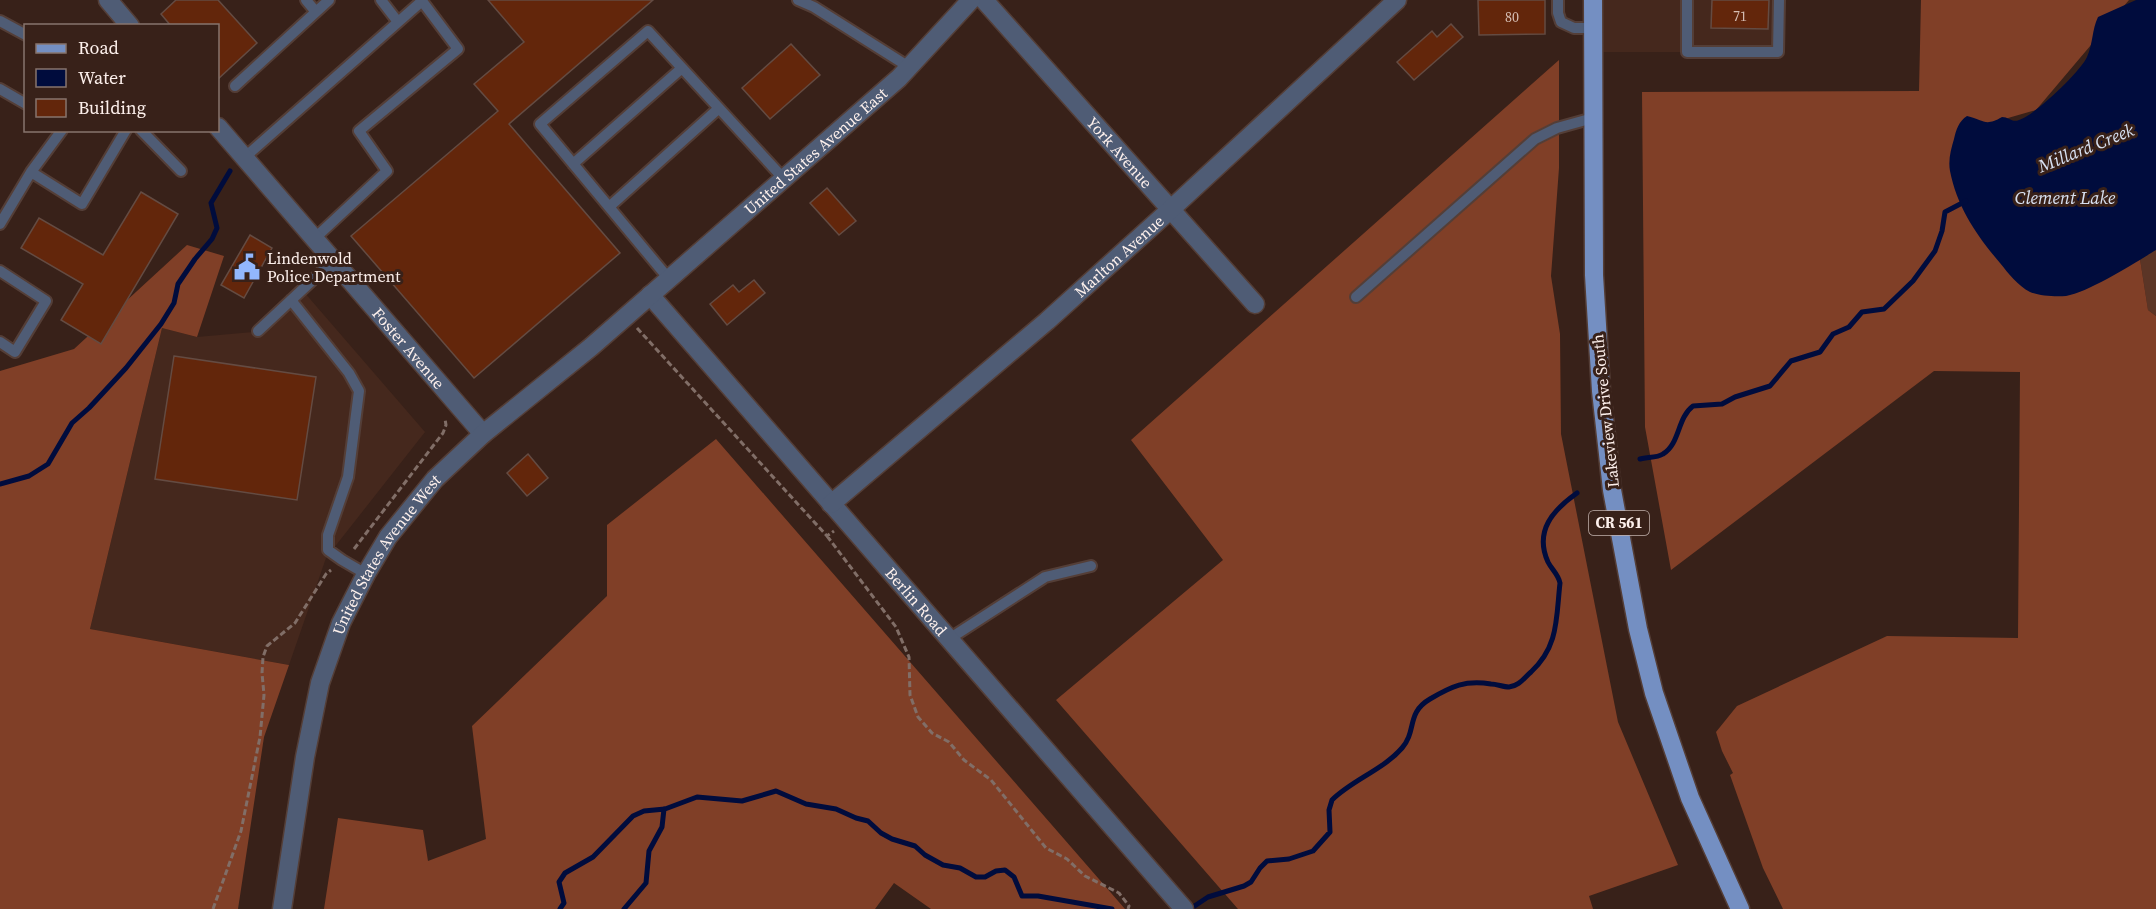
<svg xmlns="http://www.w3.org/2000/svg" width="2156" height="909" viewBox="0 0 2156 909" font-family="'Source Serif 4',serif">
<rect width="100%" height="100%" fill="#382119"/>
<path fill="#45281d" d="M1593,0H1779L1778,52H1593Z
M304,292L425,432L326,558L289,665L90,629L162,328L197,337L264,331Z"/>
<path fill="#5b3526" d="M2156,243V316L2148,310L2140,259Z"/>
<path fill="#803f27" d="M1921,0H2129L2036,110L1956,133L2029,291L2140,259L2148,310L2156,316V909H1783L1763,868L1730,775L1733,773L1722,751L1716,732L1737,706L1887,636L2018,638L2020,372L1934,371L1671,570L1645,427L1642,92L1919,91Z
M1559,60V168L1551,276L1560,334L1561,434L1618,722L1678,865L1589,896L1593,909H1238L1056,700L1223,560L1131,440Z
M187,245L224,256L197,337L162,328L90,629L289,665L264,737L238,909H0V371L74,349Z
M716,439L1125,909H931L894,883L875,909H324L338,818L423,830L428,861L486,839L472,726L607,596V525Z"/>
<path fill="#000c3d" d="M2136,0H2156V250C2135,263 2089,292 2066,296C2056,297 2039,296 2030,292C2018,286 2008,273 2000,263C1977,236 1957,207 1950,171C1948,160 1951,149 1954,139C1956,130 1959,121 1967,116C1984,120 1985,127 2002,117C2009,117 2012,123 2019,120C2034,116 2081,71 2087,57C2093,44 2092,29 2098,17Z"/>
<g fill="none" stroke-linecap="round" stroke-linejoin="round">
<path stroke="#000c3d" stroke-width="5" d="M1640,459C1648,457 1657,458 1663,454C1680,444 1677,418 1693,406L1722,404L1735,397L1770,386L1791,361L1820,352L1833,334L1849,327L1862,312L1884,309L1913,281L1935,251L1942,231L1945,212L1966,201
M0,484L29,476L48,464L72,423L89,408L126,368L161,324L174,303L178,284L195,259L212,239L217,228L211,203L230,171
M560,909L564,903L559,882L565,873L593,857L633,816L644,811L665,809L697,797L742,801L776,791L806,804L836,809L856,818L868,821L881,833L892,839L915,846L925,855L943,865L960,868L976,877H985L996,871L1005,870L1014,877L1022,896H1038L1112,909
M624,909L646,883L649,851L662,827L664,809
M1190,909L1208,897L1244,886L1251,882L1260,868L1267,861L1289,859L1313,851L1330,832L1329,810L1332,800C1352,780 1383,770 1402,748C1417,731 1406,713 1430,699C1452,686 1465,680 1491,684C1497,684 1503,687 1509,687C1519,686 1524,678 1531,672C1559,646 1556,618 1560,583C1558,574 1552,570 1548,562C1534,531 1553,510 1577,493"/>
</g>
<path fill="#63260b" stroke="#644b42" stroke-width="1.5" d="M176,0H218L257,43L218,79V26H171L161,14Z
M488,0H653L509,124L620,253L474,378L351,236L498,111L474,84L524,42Z
M1478,0H1545V34L1479,35Z
M1712,0H1769L1768,29L1711,28Z
M1451,24L1463,37L1414,80L1397,62L1432,31L1437,37Z
M791,44L820,75L770,119L742,88Z
M827,188L856,221L839,235L810,203Z
M141,192L178,214L101,344L61,320L83,284L21,248L39,218L103,255Z
M250,235L272,248L244,298L221,285Z
M754,280L765,293L727,325L710,304L733,285L739,292Z
M174,356L316,377L297,500L155,479Z
M528,454L548,478L527,496L507,473Z"/>
<g fill="none" stroke-linecap="round" stroke-linejoin="round">
<g stroke="#543e37" stroke-width="14">
<path id="service" d="M306,0L316,12
M381,0L398,22
M798,0L814,7L909,67
M1558,0V13L1561,22L1574,28H1593
M1687,0V52H1778L1779,0
M0,21L26,35
M235,86L329,0
M0,89L26,104
M141,130L181,171
M244,158L422,1L458,49L359,131L387,171L314,239
M573,164L682,68
M31,172L82,204L126,130
M609,207L718,109
M0,224L31,172L62,130
M0,271L46,301L15,352L0,342
M669,279L540,124L648,31L784,179
M1356,297L1535,139L1557,128L1593,118
M291,300L349,373L359,391L348,477L328,535V550L342,560L366,574
M258,331L333,261
M949,639L1045,577L1091,566"/>
</g>
<g stroke="#543e37" stroke-width="21">
<g id="minor">
<path id="s1" d="M984,0L1255,304"/>
</g>
</g>
<g stroke="#543e37" stroke-width="21">
<g id="tertiary">
<path d="M108,0L130,26"/>
<path id="s2" d="M218,127L483,434"/>
<path id="s3" d="M650,295L1184,909"/>
<path id="s4" d="M831,504L1047,321L1170,210L1397,0"/>
<path id="s5" d="M282,909L305,757L320,683L341,623L366,574L388,537L435,479L483,434L591,347L899,78L971,0"/>
</g>
</g>
<g stroke="#543e37" stroke-width="21">
<path id="primary" d="M1593,0L1594,275L1601,391L1612,490L1638,629L1654,693L1690,798L1740,909"/>
</g>
<path stroke="#816e67" stroke-width="3" stroke-dasharray="6 3" stroke-linecap="butt" d="M637,328L827,536L834,531
M827,536L896,627L909,657L910,695L918,717L932,733L949,742L964,760L991,780L1046,848L1067,859L1085,876L1119,893L1129,906L1128,909
M354,549L443,433L446,425L445,419
M213,909L241,831L260,737L264,695L262,673L263,657L267,646L295,623L326,574L331,570"/>
<use href="#service" stroke="#4f5c75" stroke-width="10"/>
<use href="#minor" stroke="#4f5c75" stroke-width="18"/>
<use href="#tertiary" stroke="#4f5c75" stroke-width="18"/>
<use href="#primary" stroke="#748fc2" stroke-width="18"/>
</g>
<defs>
<g id="civic-bare" transform="scale(2.07)"><path d="M-.6-6.5H3V-4.5H.6V-3L4-1V1h2V6H-6V1h2V-1L-.6-3ZM-1.2 2.5V6h2.4V2.5Z" fill="#92b7fd" stroke="#382119" stroke-width="2.5" paint-order="stroke"/></g>
</defs>
<g fill-rule="evenodd">
<use href="#civic-bare" x="247" y="267"/>
</g>
<g text-anchor="middle" stroke-width="6" stroke-linejoin="round" paint-order="stroke">
<g font-size="14" fill="#d6beb4">
<text x="1740" y="21">71</text>
<text x="1512" y="22">80</text>
</g>
<rect fill="#382119" stroke="#c2b2ad" stroke-width="1.5" x="1589" y="511" width="60" height="24" rx="4.5"/>
<g font-size="15" font-weight="bold" fill="#fdf0ec">
<text x="1619" y="528">CR 561</text>
</g>
<g font-size="16" fill="#fdf0ec" stroke="#382119">
<text dy="6" stroke="none"><textPath href="#s5" startOffset="968">United States Avenue East</textPath></text>
<text dy="6" stroke="none"><textPath href="#s1" startOffset="204">York Avenue</textPath></text>
<text dy="6" stroke="none"><textPath href="#s4" startOffset="380">Marlton Avenue</textPath></text>
<text dy="6" stroke="none"><textPath href="#s2" startOffset="292">Foster Avenue</textPath></text>
<text transform="translate(1605 411) rotate(-96)" y="6">Lakeview Drive South</text>
<text dy="6" stroke="none"><textPath href="#s5" startOffset="375">United States Avenue West</textPath></text>
<text dy="6" stroke="none"><textPath href="#s3" startOffset="406">Berlin Road</textPath></text>
</g>
<g font-size="16" fill="#fdf0ec" stroke="#382119" text-anchor="start">
<text x="267" y="264">Lindenwold<tspan x="267" dy="18">Police Department</tspan></text>
</g>
<g font-size="18" font-style="italic" fill="#d8e1f2" stroke="#382119">
<text transform="translate(2086 148) rotate(-22)" y="6">Millard Creek</text>
<text x="2065" y="204">Clement Lake</text>
</g>
</g>
<rect x="24" y="24" width="195" height="108" fill="#382119" stroke="#87746d" stroke-width="1.5"/>
<rect x="36" y="44" width="30" height="9" fill="#748fc2" stroke="#87746d" stroke-width="1.5"/>
<text x="78" y="54" font-size="18" fill="#fdf0ec">Road</text>
<rect x="36" y="69" width="30" height="18" fill="#000c3d" stroke="#87746d" stroke-width="1.5"/>
<text x="78" y="84" font-size="18" fill="#fdf0ec">Water</text>
<rect x="36" y="99" width="30" height="18" fill="#63260b" stroke="#87746d" stroke-width="1.5"/>
<text x="78" y="114" font-size="18" fill="#fdf0ec">Building</text>
</svg>
